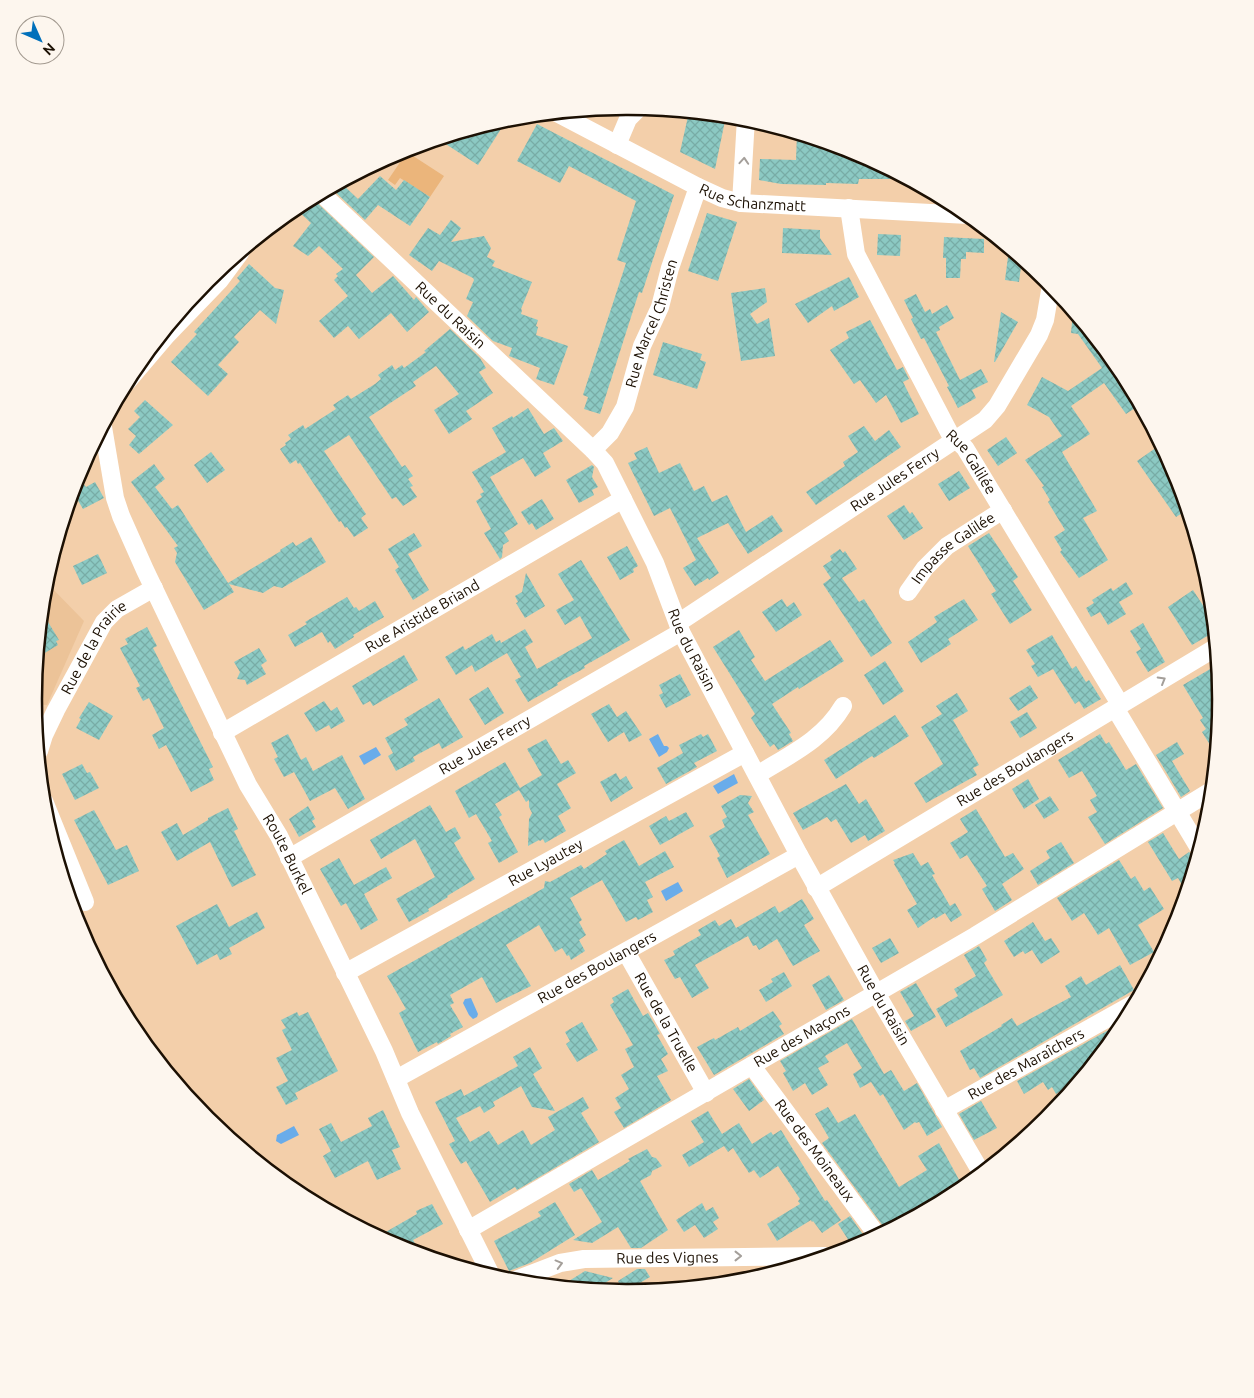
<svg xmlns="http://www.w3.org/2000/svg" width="1254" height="1398" viewBox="0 0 1254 1398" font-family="Ubuntu,sans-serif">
<defs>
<pattern id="building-cross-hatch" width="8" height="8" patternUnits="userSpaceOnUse" patternTransform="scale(1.25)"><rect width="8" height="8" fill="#8cc9c3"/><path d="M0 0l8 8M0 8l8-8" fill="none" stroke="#78aca6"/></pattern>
</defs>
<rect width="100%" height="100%" fill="#f3cfaa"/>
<path fill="#ecc398" d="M46,582L84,621L47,705L34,704V699Z"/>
<path fill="#ebb57b" d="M407,152L444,176L430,197L400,178L395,185L388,180Z"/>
<path fill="#69acea" d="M658,734L664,746H667L669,748L667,752L659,757L649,739Z
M376,747L381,755L364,765L359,756Z
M734,774L738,783L718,794L713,786Z
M678,882L683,891L666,901L661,891Z
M471,998L478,1014L477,1017L473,1019L469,1015L463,1003L465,999Z
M294,1126L299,1135L281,1144L276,1141L277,1135Z"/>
<path fill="url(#building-cross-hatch)" d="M689,112L726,116L715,169L680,152Z
M508,118L478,165L438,139H439Z
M537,124L674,195L642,293L639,292L600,414L584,409L588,397L583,395L626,263L617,260L636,201L569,166L560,183L517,161Z
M797,133L854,151L907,179H859L858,184L826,183V185L781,184L759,180L760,159L796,160Z
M380,176L396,190L404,180L430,197L410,226L378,205L365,220L331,188L341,183L358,199Z
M312,198L374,257L356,275L372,293L393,276L414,300L416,297L429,312L407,332L391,313L359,339L348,326L334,338L319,321L348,296L334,280L338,276L336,274L343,269L319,246L308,256L293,246L311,223L297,210L304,202Z
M707,213L737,222L718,281L688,271Z
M451,220L461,228L451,242L484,236L491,248L487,257L495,261L492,266L532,282L521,309L522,310L521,314L538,320L536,326L538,327L536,335L568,346L554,385L536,379L540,368L509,356L512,348L493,341L467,316L473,302L466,299L474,280L473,278L439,261L432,271L409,255L428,228L440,235Z
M783,228L820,230V238L832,255L782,253Z
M878,234L901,235L900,256L877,255Z
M944,237L984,239V253L966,252V259H961L960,278H946V258H943Z
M1009,249L1022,259L1019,282L1005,280Z
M249,264L275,288L284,290L276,324L260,310L234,337L239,342L218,365L228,374L208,396L171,362L197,334L194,332L240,281L237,278Z
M849,277L859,297L834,311L832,306L808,323L795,304Z
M765,288L767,302L750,314L757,324L769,318L775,356L741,361L731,293Z
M916,294L925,312L930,309L932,314L947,305L954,318L939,327L940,330L936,332L960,380L981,369L988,382L972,390L976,398L958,408L947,387L949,386L924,338L921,339L911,319L913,318L904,300Z
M1001,312L1018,322L995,362H994Z
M1073,312L1120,370L1126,380L1122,383L1138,406L1126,414L1104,383L1071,406L1090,434L1062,452L1097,511L1083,518L1108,560L1079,578L1060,552L1062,550L1054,537L1065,530L1048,502L1050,500L1042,487L1044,486L1025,460L1062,436L1049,417L1027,405L1042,377L1068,391L1102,368L1078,334L1071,333Z
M870,320L897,370L903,367L909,379L903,382L919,414L901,423L886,395L876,403L860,380L854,384L830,350L849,338L846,332Z
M450,329L480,358L486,368L479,372L493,393L466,411L472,419L449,434L434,410L459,394L436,366L413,382L416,386L369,417L402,467L405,465L413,476L408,479L413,486L410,487L417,497L403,506L396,497L392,499L349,435L324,451L366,514L361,518L368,528L354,537L347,527L345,528L341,521L339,522L300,463L298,464L296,460L290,464L280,449L286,445L285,443L291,439L288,435L303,425L305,429L336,409L333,405L348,395L351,399L375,384L381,379L378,375L392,365L395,370L402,365L404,368L426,352L424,351Z
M663,342L702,354L700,360L706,362L697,389L653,375Z
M145,400L173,425L139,454L129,445L136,436L128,429L140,417L134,411Z
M528,408L544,434L554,428L563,441L543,453L551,467L535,477L523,458L490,477L518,524L504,533L509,541L503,545L502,557L500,559L484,533L491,529L476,501L482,497L480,494L484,492L472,472L506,452L492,428L512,416L513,418Z
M864,426L875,441L889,430L901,447L816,505L806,492L845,466L843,462L858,452L848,436Z
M1006,437L1017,453L998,466L987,450Z
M1160,445L1177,478L1170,483L1185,504L1187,510L1176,517L1137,461Z
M647,447L659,473L680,463L694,491L704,486L712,502L727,495L746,532L772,515L783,531L748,554L728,523L697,538L719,573L709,580L708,578L695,586L683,568L696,560L670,508L654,516L628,463L637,459L634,453Z
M211,452L225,470L207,483L194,465Z
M154,464L165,479L155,487L172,509L178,505L228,583L281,551L280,550L293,542L296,546L311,537L326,562L282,588L274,586L263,593L229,584L234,592L204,610L175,562L177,553L174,548L178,546L131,482Z
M592,465L594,467L592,477L598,487L592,490L594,495L579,503L566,480Z
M959,471L970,488L949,501L938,484Z
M95,482L104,498L83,509L73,492L74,489L83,483L86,487Z
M542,499L554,519L536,530L532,523L529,525L521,512Z
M904,505L910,514L912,512L923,528L904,540L887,516Z
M414,533L422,546L408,554L429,590L413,600L395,570L399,567L388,549Z
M989,533L1018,577L1013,581L1032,610L1010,624L991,594L996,591L968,546Z
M627,546L638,566L633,569L634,572L620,580L607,557Z
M840,549L843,553L845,551L857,569L842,578L859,602L864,599L892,643L871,657L823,584L831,578L823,566L832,560L830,556Z
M98,554L107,573L82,585L73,566Z
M581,560L630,640L584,666L585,668L557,683L558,685L528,702L515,680L521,677L507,653L475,672L472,665L456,675L445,657L463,646L465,650L492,634L496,642L500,640L501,643L525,629L533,642L525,647L537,669L592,638L580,616L565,625L556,610L574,600L558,574Z
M526,573L545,606L525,618L516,603L518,602L515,596L522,592Z
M1126,582L1133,594L1119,602L1126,614L1108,625L1100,612L1091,617L1086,608L1094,603L1092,600L1111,588L1113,591Z
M1193,590L1206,610L1211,606L1214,632L1192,645L1168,607Z
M347,597L354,608L356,607L359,611L375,601L384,617L353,635L354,637L335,649L330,641L328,643L322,632L295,647L288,635L307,624L305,622Z
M782,599L787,607L794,602L802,615L776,632L762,612Z
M964,599L978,620L948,639L951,644L921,663L908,642L937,622L934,617Z
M42,612L59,640L56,641L58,645L38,657Z
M1143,623L1165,662L1148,672L1136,652L1141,649L1130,631Z
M147,627L157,646L153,648L213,767L209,769L214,780L191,792L166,745L159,749L152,735L164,728L149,698L143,701L136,688L140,686L120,648L128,644L125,639Z
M739,630L755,657L751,660L765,681L830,640L844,661L799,689L798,687L772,704L791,733L789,734L793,741L778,750L774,744L770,747L756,726L751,718L755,714L713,647Z
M1052,635L1072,669L1076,666L1086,682L1089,680L1101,699L1084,709L1079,701L1075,704L1053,669L1038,677L1031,666L1035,664L1026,650Z
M259,648L267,661L261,665L266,674L247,685L245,680L237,679L240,672L234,662Z
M404,655L418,680L373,706L370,701L363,705L352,686Z
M885,661L904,691L883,705L864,675Z
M1217,665L1220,699L1215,753L1202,732L1206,729L1200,720L1203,718L1183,685Z
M680,674L691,695L666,708L659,695L663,693L659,685Z
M1030,685L1038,698L1018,711L1009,698Z
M488,687L504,713L485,725L469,699Z
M957,693L968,711L953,720L979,765L973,768L977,775L926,803L914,783L943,764L921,727L942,714L936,706Z
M439,698L463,737L442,749L439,743L413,757L415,761L396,771L388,756L393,753L385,738L408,725L404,719Z
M324,701L331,711L337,707L345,721L331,729L329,725L316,732L304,713Z
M89,702L113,716L99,740L76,728L81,719L79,718Z
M609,704L617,717L626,711L642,735L629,742L624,732L608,742L591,714Z
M1027,712L1037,728L1020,738L1010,722Z
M895,715L909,736L874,758L872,756L836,779L824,760Z
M288,734L301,760L306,757L313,771L342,755L365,799L348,809L335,788L310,801L294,772L284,777L274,759L278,757L271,743Z
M701,734L703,737L708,734L717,751L694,763L697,767L666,784L657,768L683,753L679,745Z
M1100,734L1106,744L1109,742L1126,770L1136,764L1163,808L1105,844L1088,817L1097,812L1090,800L1097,796L1082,771L1069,778L1058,760Z
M546,739L561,764L568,760L576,773L557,784L571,808L558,816L566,831L545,843L543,839L540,841L539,840L528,846L529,819L532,813L529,807V800L526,802L519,790L495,804L502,815L499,817L518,852L499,863L488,843L492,841L476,814L469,818L455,791L505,762L520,788L542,775L527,749Z
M1177,742L1184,754L1172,761L1190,791L1181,797L1156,755Z
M82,764L87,773L90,772L99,788L75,800L62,774Z
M616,773L620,780L626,776L633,788L611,802L600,782Z
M1028,779L1039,799L1024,809L1012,789Z
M846,784L859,804L866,799L885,831L868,841L865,835L851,843L836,819L831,822L827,817L803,830L793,813Z
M740,795L752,796L748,803L754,812L748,815L770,854L727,878L717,858L720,856L709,836L725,827L722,820L727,817L721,806Z
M1050,796L1059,810L1044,819L1035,805Z
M430,805L446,832L455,827L461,838L454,843L475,879L447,896L448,897L428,909L429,911L409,922L396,899L435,877L415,839L381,859L370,840Z
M308,806L315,819L312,821L316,827L299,837L289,819Z
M228,808L238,829L234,831L256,875L232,887L210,842L177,861L161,832L177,823L183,835L208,820V818Z
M976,809L1005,857L1013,853L1024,869L1002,884L1012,900L995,911L982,889L987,886L967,855L960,859L950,843L968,832L960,819Z
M94,810L116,850L127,845L139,871L108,885L74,820Z
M686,812L694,826L660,845L649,826L666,816L669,821Z
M1163,833L1179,859L1189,852L1196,858L1186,892L1178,878L1172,881L1148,842Z
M624,840L639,866L665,851L674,867L645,882L653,897L647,900L653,912L638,920L636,917L626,922L602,880L570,898L582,920L579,922L586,935L579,940L585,951L571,960L569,955L567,956L562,948L555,952L539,925L506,945L531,986L496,1003L482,977L450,995L454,1003L450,1005L463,1027L450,1034L451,1036L438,1044L437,1042L418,1052L399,1013L406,1009L387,976L544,888L545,881L550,882L581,865L584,869L607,854L605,851Z
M1061,842L1074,863L1038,885L1030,871L1050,858L1046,851Z
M913,853L921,866L928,862L935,874L932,875L950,906L955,903L962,915L951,922L945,913L935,919L934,917L918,928L907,910L917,904L894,864L895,863L893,860Z
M339,858L354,885L386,867L392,878L364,894L378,920L361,930L346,903L341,906L320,869Z
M1119,860L1131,879L1135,876L1144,891L1150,887L1164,909L1138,925L1154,952L1130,965L1109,928L1098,935L1084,913L1072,921L1057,898Z
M802,899L814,919L804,925L820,951L793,966L777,939L759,950L756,945L753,946L748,936L695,965L709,988L692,998L680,977L675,979L664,960L675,955L673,951L701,935L698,930L715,920L719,926L731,919L736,928L775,906L779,913Z
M217,904L229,927L257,912L265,928L229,948L232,954L220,960L217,954L197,965L176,926Z
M1033,922L1045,941L1051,938L1060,952L1041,964L1032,950L1025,954L1023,951L1014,957L1004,941Z
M890,938L899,953L881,963L872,948Z
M979,946L987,960L984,963L1003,995L946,1027L936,1009L958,996L954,989L976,976L964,955Z
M1120,965L1134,990L980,1078L974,1068L970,1070L960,1051L1002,1026L1001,1025L1012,1018L1017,1026L1071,997L1065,986L1081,976L1086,985Z
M784,972L792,986L766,1002L759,990L773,982L771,979Z
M829,975L844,1000L826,1010L812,985Z
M916,983L936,1017L911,1031L905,1021L914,1016L900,992Z
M628,989L643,1016L648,1013L660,1034L657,1035L668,1054L661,1059L668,1071L657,1076L671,1100L624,1128L614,1112L621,1108L615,1098L629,1089L621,1075L634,1067L625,1049L633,1045L610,1005L614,1002L612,998Z
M773,1011L782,1024L779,1026L784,1034L714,1075L697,1047L714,1038L715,1040L738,1027L740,1031Z
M297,1012L299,1016L308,1012L338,1071L295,1093L298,1099L286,1105L276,1087L288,1081L276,1058L292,1050L282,1030L286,1028L281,1020Z
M852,1019L884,1074L891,1070L904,1091L917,1083L942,1127L927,1136L919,1122L916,1123L915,1122L904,1130L883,1094L880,1096L871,1082L860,1088L853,1074L862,1068L847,1043L825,1056L829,1062L818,1068L828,1085L812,1095L805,1083L793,1091L783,1073L786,1071L780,1061Z
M582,1022L598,1050L577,1062L566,1044L570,1041L565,1032Z
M1114,1027L1117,1033L1070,1090L1064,1089L1056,1094L1052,1087L1048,1090L1043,1082L1024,1094L1017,1081Z
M530,1047L542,1068L533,1074L555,1111L532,1107L521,1086L493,1102L495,1106L484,1113L480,1106L456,1118L470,1142L489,1131L498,1145L523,1130L531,1145L555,1130L548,1117L583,1097L589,1108L581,1113L599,1142L517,1190L515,1187L490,1202L466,1161L461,1164L449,1144L455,1141L435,1102L461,1089L464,1096L518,1066L513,1057Z
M749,1079L764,1100L749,1111L733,1089Z
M981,1101L997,1128L974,1140L959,1114Z
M828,1107L838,1123L855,1114L899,1187L927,1170L918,1156L939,1143L963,1187L956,1192L886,1230L822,1143L829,1138L815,1114Z
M383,1110L400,1147L392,1150L401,1169L377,1180L368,1161L335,1178L323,1156L331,1151L319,1129L331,1123L341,1142L372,1126L368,1118Z
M708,1111L722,1134L739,1123L752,1144L771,1132L773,1135L781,1130L825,1201L827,1200L841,1220L822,1233L813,1221L812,1222L811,1220L777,1241L767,1224L800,1204L798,1201L800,1199L778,1166L760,1178L754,1170L749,1173L733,1148L728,1152L724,1146L689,1167L682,1155L704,1142L691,1121Z
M647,1149L652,1157L656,1158L662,1166L652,1171L651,1175L640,1181L668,1230L641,1248H631L618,1227L592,1243L573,1240L602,1222L581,1188L574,1192L569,1184L592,1170L598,1180L630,1161L628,1159Z
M555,1202L575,1235L530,1263L509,1271L494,1241L541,1216L538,1212Z
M702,1203L706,1211L713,1207L719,1218L713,1222L718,1229L704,1238L695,1225L684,1232L676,1220Z
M432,1204L443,1224L413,1240L421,1253L400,1247L388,1241L384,1233L417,1214L416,1211Z
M850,1216L864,1236L851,1244L838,1224Z
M637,1269H645L650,1277L624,1292L618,1281Z
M585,1271L613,1278L595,1289L561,1286Z"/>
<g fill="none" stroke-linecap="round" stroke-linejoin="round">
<g stroke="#fff" stroke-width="18">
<path id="s1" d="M557,113L698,187L722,198L741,203L968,215"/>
<path d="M617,145L628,119L640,107"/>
<path id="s2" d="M321,193L593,450L605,463L655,563L681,632L799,855L876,993L981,1172"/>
<path d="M741,203L746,118"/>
<path id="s3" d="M849,208L856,254L950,434L965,448L1120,704"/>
<path d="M127,382L167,335L220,280L240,253"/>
<path id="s4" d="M103,427L115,498L121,516L145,570L248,785L279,836L384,1051L410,1113L491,1275"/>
<path id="s5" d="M593,450L610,433L625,407L642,346L660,307L670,268L698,187"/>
<path id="s6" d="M908,592L925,568L947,546L1003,510"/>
<path id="s7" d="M678,623L985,420L997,406L1039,335L1045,320L1051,285"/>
<path d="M1115,708L1199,848"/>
<path id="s8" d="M222,733L623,499"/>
<path id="s9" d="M39,751L44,735L56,710L104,622L117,609L154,588"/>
<path d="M757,775C789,755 823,740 843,706"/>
<path d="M44,801L85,902"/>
<path id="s10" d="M289,858L681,632"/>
<path id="s11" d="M816,888L1215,648"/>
<path id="s12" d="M626,952L706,1093"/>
<path id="s13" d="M345,973L745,753"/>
<path id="s14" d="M752,1066L877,1235"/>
<path id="s15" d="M396,1079L799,855"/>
<path id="s16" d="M944,1110L1133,1004"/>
<path id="s17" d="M468,1230L975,936L1211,791"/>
<path id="s18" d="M513,1281L560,1263L584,1259L825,1256"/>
</g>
</g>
<defs><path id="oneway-chevron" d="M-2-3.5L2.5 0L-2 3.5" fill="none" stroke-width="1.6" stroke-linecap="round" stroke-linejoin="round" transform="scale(1.25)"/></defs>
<g stroke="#a49f9a">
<use href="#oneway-chevron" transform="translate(744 161) rotate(-86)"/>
<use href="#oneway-chevron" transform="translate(1162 680) rotate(-30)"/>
<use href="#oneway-chevron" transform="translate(738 1256)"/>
<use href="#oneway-chevron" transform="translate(559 1264) rotate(-15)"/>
</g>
<g text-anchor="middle" stroke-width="4.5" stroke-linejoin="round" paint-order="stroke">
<g font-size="15" fill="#1c1003" stroke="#fdf6ee">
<text dy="5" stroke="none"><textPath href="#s1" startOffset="216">Rue Schanzmatt</textPath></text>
<text dy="5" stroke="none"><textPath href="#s2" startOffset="178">Rue du Raisin</textPath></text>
<text dy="5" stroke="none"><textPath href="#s5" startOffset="142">Rue Marcel Christen</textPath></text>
<text dy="5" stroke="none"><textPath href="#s3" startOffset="285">Rue Galilée</textPath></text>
<text dy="5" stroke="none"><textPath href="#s7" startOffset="260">Rue Jules Ferry</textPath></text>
<text dy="5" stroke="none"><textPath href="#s6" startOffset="64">Impasse Galilée</textPath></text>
<text dy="5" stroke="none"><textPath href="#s8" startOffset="232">Rue Aristide Briand</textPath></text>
<text dy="5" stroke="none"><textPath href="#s2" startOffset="598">Rue du Raisin</textPath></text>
<text dy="5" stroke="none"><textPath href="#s9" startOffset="118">Rue de la Prairie</textPath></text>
<text dy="5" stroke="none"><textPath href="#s10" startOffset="226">Rue Jules Ferry</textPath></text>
<text dy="5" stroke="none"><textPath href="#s11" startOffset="232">Rue des Boulangers</textPath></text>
<text dy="5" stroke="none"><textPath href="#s4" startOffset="468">Route Burkel</textPath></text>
<text dy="5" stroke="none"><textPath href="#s13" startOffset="229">Rue Lyautey</textPath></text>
<text dy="5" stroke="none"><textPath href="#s15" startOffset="230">Rue des Boulangers</textPath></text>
<text dy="5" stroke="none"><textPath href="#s2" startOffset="1002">Rue du Raisin</textPath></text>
<text dy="5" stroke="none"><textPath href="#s12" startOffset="81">Rue de la Truelle</textPath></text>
<text dy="5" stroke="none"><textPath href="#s17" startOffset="386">Rue des Maçons</textPath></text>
<text dy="5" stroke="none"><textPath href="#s16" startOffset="94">Rue des Maraîchers</textPath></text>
<text dy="5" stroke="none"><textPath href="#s14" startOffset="105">Rue des Moineaux</textPath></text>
<text dy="5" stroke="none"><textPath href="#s18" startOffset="158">Rue des Vignes</textPath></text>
</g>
</g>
<path d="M0 0H1254V1398H0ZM626 115H628A584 584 0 0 1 1212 699V700A584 584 0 0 1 628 1284H626A584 584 0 0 1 42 700V699A584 584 0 0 1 626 115Z" fill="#fdf6ee" fill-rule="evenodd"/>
<path fill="none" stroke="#1c1003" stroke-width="2.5" d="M626 115H628A584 584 0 0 1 1212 699V700A584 584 0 0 1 628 1284H626A584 584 0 0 1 42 700V699A584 584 0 0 1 626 115Z"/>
<g transform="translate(40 40) rotate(135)"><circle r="24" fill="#fdf6ee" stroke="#a39a90"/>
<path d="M0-4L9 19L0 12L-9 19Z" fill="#0070bb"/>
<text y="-8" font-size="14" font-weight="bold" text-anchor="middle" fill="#1c1003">N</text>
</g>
</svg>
